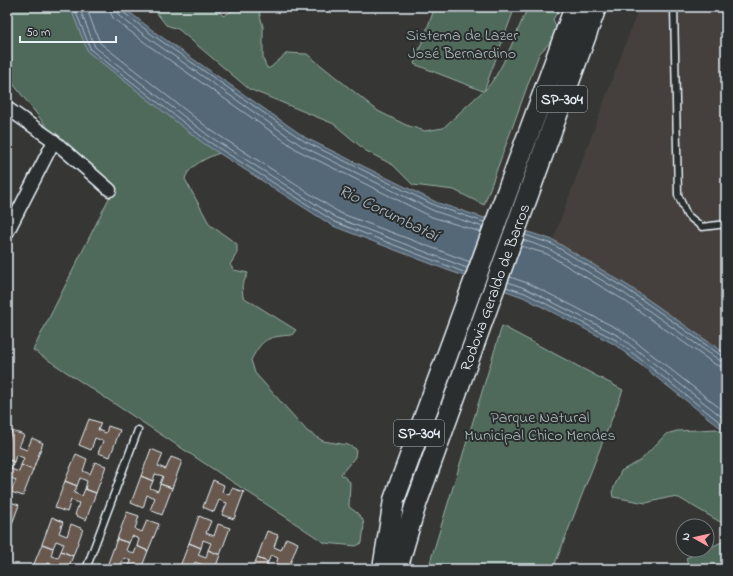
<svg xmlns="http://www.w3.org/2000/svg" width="733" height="576" viewBox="0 0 733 576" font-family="'Indie Flower',sans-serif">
<rect width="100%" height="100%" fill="#363634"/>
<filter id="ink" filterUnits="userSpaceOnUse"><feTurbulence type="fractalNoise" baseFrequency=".025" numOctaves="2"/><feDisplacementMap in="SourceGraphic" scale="8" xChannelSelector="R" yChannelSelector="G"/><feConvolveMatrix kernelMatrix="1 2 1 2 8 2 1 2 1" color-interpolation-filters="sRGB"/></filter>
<g filter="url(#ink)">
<path fill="#45403c" d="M639,7H726V354L630,287L553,240Z"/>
<path fill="#4f6a5a" stroke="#9caea9" d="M7,7H96L237,148C221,152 190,161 185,179L210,225L237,244V253L230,265L234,270L248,273L242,286L243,297L296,330L292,335C267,337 263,338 251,360L255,373L307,431L323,441L348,445L356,449L355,457L341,474L350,482L349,507C368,520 364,522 362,543L356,546L325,543L33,350L114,188L50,131L14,85L7,69Z
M152,7H216L223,16L239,7H258L263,27V59L267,68H270L287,53L307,54L378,111L406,125L425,131L443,128L483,91L414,64L435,7H515L484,91C502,74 517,30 528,7H561L553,19L557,29L553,39L539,54L484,205L454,190L413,185L393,165L366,151L334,124L249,89L178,29L166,25Z
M502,326L623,390L553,569H428Z
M716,429L726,434V529L722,523L679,498L671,497L646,503L613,497L612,492L621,471L641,460L666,434L677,431Z
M726,540V569H689L686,558L704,550H707V549Z"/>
<path fill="#546777" stroke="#8f9eab" d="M66,7H123L156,33L306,138L438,203L553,240L630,287L726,354V432L614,344L523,297L447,270L333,226L203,143L88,52L72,12Z"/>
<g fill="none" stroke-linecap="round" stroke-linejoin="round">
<path stroke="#adbac4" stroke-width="1" d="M72,7L75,10L91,50L206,140L335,222L466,273
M79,7L95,47L209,136L337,218L467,268
M86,7L100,43L212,131L340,213L470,262
M110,7L111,14L114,19L148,45L299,151L432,217L481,232
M116,7L117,12L119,16L151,40L302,146L434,211L483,227
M121,7L123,12L154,36L304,141L436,206L484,222
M525,235L552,244L628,290L722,356L726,357
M523,240L549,249L625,294L719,360L726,362
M521,246L547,254L622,299L716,365L726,368
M510,277L530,284L622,331L726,413
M508,282L527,289L619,336L726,420
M506,287L525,293L616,340L726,427"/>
</g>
<path fill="#67594e" stroke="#e8f1f8" d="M89,419L101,423L98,430L106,433L108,426L120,430L110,457L98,453L103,441L95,438L91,450L79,445Z
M12,431L24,435L19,447L27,450L32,438L43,443L33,470L21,465L24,458L16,455L14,462L7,459V445Z
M151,449L163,454L158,466L166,469L171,457L182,461L172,488L160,484L163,476L155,474L153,481L141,476Z
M76,454L87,459L83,471L90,474L95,462L106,466L96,493L85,489L87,481L80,478L77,486L65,481Z
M7,459L14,462L11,469L19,472L21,465L33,470L23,496L11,492L16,480L8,477L7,480Z
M141,476L153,481L150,488L158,491L160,484L172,488L162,515L150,510L155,498L147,495L143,508L131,503Z
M213,480L224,485L222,492L229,495L232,488L244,492L234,519L222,515L227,503L219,500L214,512L203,507Z
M65,481L77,486L74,493L82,496L85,489L96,493L86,520L75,515L79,503L71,500L67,512L55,508Z
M8,501L19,505L9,532L7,531Z
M127,512L139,516L135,529L142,532L147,520L159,524L148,551L137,546L139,539L132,536L129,543L117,539Z
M199,516L211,521L206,533L214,536L218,524L230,528L220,555L208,550L211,543L203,540L201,548L189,543Z
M52,517L63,522L59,533L67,536L71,524L83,529L73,556L61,551L64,544L56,541L53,548L42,544Z
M267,531L278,535L274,547L281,550L286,538L298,543L288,569L276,565L278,558L271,555L268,562L257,558Z
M117,539L129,543L126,550L134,554L137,546L148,551L141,569H128L131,561L124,558L119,569L107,566Z
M189,543L201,548L198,555L206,558L208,550L220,555L215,569H201L203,565L195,562L193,569H179Z
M42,544L53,548L51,556L58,558L61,551L73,556L68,569H54L56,566L48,563L45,569H32Z
M257,558L268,562L265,569H252Z"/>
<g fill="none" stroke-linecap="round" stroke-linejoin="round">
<g stroke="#e8f1f8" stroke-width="9">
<path id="service" d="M674,7L678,195L687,215L702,227L726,224
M86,569L138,430"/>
</g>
<g stroke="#e8f1f8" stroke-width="15">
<path id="minor" d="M7,108L54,141L110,190
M7,233L54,141"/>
</g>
<g stroke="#e8f1f8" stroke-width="23">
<path id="trunk" d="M383,569L394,500L575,7
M397,569L415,507L596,7"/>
</g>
<use href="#service" stroke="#2a2d2e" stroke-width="6"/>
<use href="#minor" stroke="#2a2d2e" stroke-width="12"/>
<use href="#trunk" stroke="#2a2d2e" stroke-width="20"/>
</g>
</g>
<g text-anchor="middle" stroke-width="4" stroke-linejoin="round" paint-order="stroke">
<g fill="#2a2d2e" stroke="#afb6bb" stroke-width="1">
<rect x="537" y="86" width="50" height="26" rx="3"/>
<rect x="394" y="420" width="50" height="26" rx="3"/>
</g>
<g font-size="15" font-weight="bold" fill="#e8f1f8">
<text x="562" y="104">SP-304</text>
<text x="419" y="438">SP-304</text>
</g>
<g font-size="16" fill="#abbbb9" stroke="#2a2d2e">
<text x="462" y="40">Sistema de Lazer<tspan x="462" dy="18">José Bernardino</tspan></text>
<text x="540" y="422">Parque Natural<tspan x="540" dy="18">Municipal Chico Mendes</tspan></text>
</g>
<g font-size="16" fill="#e8f1f8" stroke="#2a2d2e">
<text transform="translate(494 287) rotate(-70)" y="6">Rodovia Geraldo de Barros</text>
</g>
<g font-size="17" font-style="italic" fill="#adbac4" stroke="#2a2d2e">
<text transform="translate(389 212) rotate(26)" y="6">Rio Corumbataí</text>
</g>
</g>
<rect width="733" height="576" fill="none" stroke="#2a2d2e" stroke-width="24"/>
<rect x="12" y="12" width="709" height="552" fill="none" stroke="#e8f1f8" stroke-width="1.5" filter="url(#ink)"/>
<g transform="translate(695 538) rotate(278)"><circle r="19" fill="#2a2d2e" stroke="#767b7f"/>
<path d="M0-3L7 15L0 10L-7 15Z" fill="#ff9aa2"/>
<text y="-6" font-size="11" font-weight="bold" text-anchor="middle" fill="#e8f1f8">N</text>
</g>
<path d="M20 36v6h96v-6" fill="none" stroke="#e8f1f8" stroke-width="2"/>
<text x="26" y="36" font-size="12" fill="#e8f1f8" stroke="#2a2d2e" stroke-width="3" paint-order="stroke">50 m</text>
</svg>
